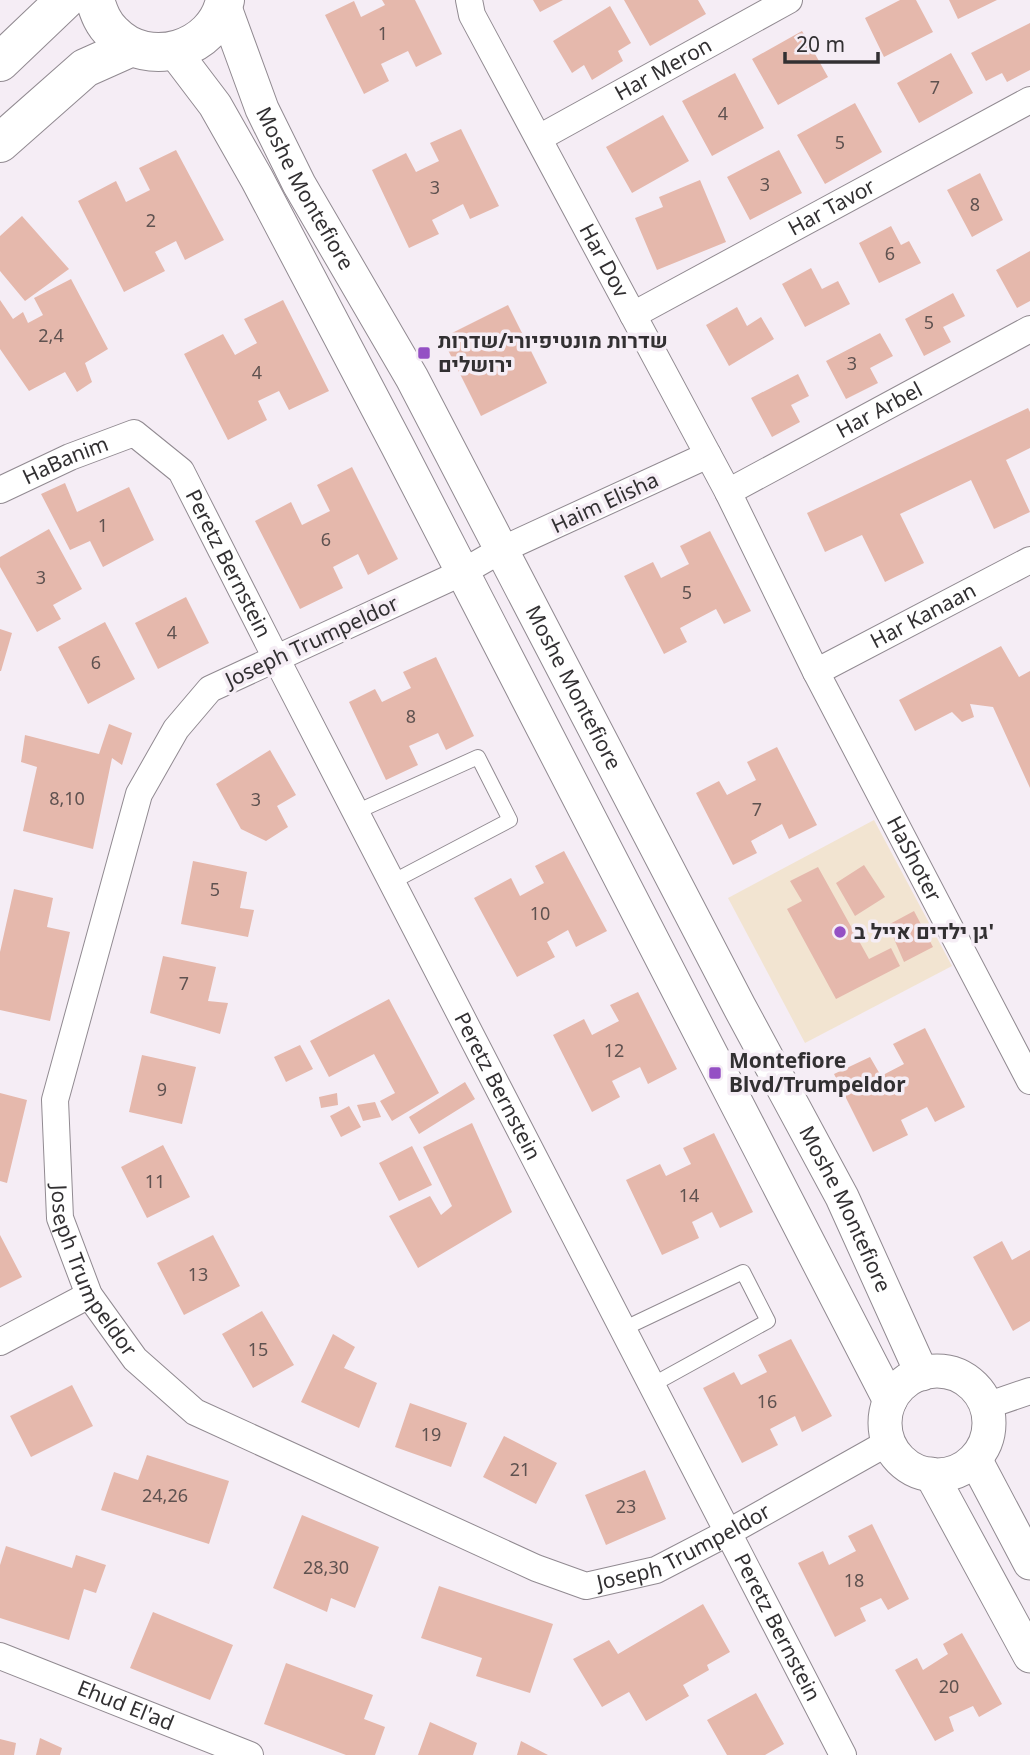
<svg xmlns="http://www.w3.org/2000/svg" width="1030" height="1755" viewBox="0 0 1030 1755" font-family="'Noto Sans',Heebo,sans-serif">
<rect width="100%" height="100%" fill="#f5edf5"/>
<path fill="#f2e4d1" d="M874,820L952,966L805,1043L728,898Z"/>
<path fill="#e5b8ac" d="M382,0H415L442,54L416,67L408,51L381,64L389,81L364,94L325,15L354,1L361,17L385,5Z
M533,0H563L540,12Z
M624,0H698L706,14L650,46Z
M900,0H916L933,32L884,57L865,18Z
M949,0H997L958,19Z
M610,6L631,43L618,51L623,61L592,80L584,65L572,73L553,41Z
M1030,23V70L1007,82L1002,73L986,81L971,53Z
M802,31L828,77L778,105L752,59Z
M951,53L973,93L919,123L897,83Z
M735,73L764,128L712,156L682,101Z
M855,103L882,152L825,184L797,135Z
M663,115L689,161L632,193L606,147Z
M461,129L499,206L470,219L463,204L432,220L439,234L409,248L372,170L406,153L416,172L439,161L430,143Z
M176,150L224,240L185,260L176,241L155,252L165,271L124,292L78,201L116,181L126,202L150,190L139,168Z
M779,150L802,193L750,220L727,177Z
M980,173L1003,220L972,237L947,190Z
M700,180L726,242L657,270L635,218L663,207L659,197Z
M22,216L69,269L25,301L0,271V236Z
M891,226L901,245L909,241L921,263L879,283L859,243Z
M1030,251V301L1017,308L996,270Z
M811,268L822,289L838,281L850,304L805,327L782,284Z
M71,279L108,349L85,363L92,382L77,392L65,372L29,391L0,349V300L13,319L23,312L28,323L43,315L34,298Z
M953,293L965,316L943,327L951,342L924,356L905,319Z
M283,300L329,391L289,410L279,391L258,401L267,420L228,440L184,354L223,334L235,355L257,343L244,319Z
M508,305L547,383L481,416L442,338Z
M737,307L747,326L761,317L774,339L729,366L706,325Z
M880,333L893,356L870,368L878,383L846,399L826,361Z
M798,374L809,396L791,405L800,422L772,437L751,398Z
M1028,408L1030,412V448L1006,460L1030,512L994,529L971,480L900,514L924,563L885,582L862,535L825,552L807,513Z
M352,467L398,559L368,575L358,554L333,567L343,588L300,609L255,521L291,502L302,525L330,511L317,485Z
M65,483L77,512L129,487L154,540L103,567L90,541L70,550L41,494Z
M49,529L82,589L53,605L61,619L37,632L0,567V557Z
M710,531L751,611L724,624L716,609L680,628L687,642L664,654L624,576L653,562L661,578L689,564L680,546Z
M186,597L209,643L158,669L135,623Z
M105,622L135,679L88,704L58,647Z
M0,629L12,633L1,671H0Z
M1001,646L1019,677L1030,671V788L993,707L970,704L974,717L962,722L952,712L915,731L899,700Z
M436,657L474,736L446,750L438,733L409,746L418,765L386,780L349,702L375,689L382,702L411,688L403,672Z
M109,724L132,733L122,765L112,758L93,849L23,831L37,767L21,762L25,735L99,754Z
M777,747L817,825L789,839L782,824L751,841L757,853L733,865L696,793L719,781L727,795L756,780L747,762Z
M270,750L296,795L277,806L288,827L266,841L241,829L216,784Z
M564,851L607,931L576,947L568,930L547,942L555,957L517,977L474,898L511,878L520,896L544,883L535,866Z
M193,861L247,872L240,908L254,910L248,937L181,924Z
M864,865L885,897L855,916L836,883Z
M818,867L869,959L891,948L900,966L836,999L787,909L802,901L790,881Z
M14,889L53,898L47,927L70,932L50,1021L0,1010V952Z
M914,911L933,947L904,962L888,925Z
M163,956L216,967L208,1001L228,1003L220,1034L150,1013Z
M638,992L677,1069L648,1084L640,1067L612,1081L620,1097L592,1112L553,1035L584,1019L592,1035L619,1021L610,1005Z
M389,999L439,1093L392,1121L380,1101L395,1093L374,1054L329,1077L310,1041Z
M925,1028L965,1107L935,1122L927,1107L901,1120L908,1135L873,1152L834,1074L870,1057L881,1076L904,1064L893,1044Z
M300,1045L313,1069L286,1082L274,1057Z
M142,1055L196,1067L182,1124L129,1112Z
M465,1082L475,1099L419,1134L409,1117Z
M0,1093L27,1100L7,1183L0,1181Z
M337,1093L338,1105L321,1108L319,1097Z
M375,1102L381,1117L363,1121L357,1105Z
M349,1106L361,1127L341,1137L330,1116Z
M472,1123L512,1212L418,1268L389,1216L430,1196L441,1215L452,1206L423,1147Z
M714,1133L753,1212L720,1228L712,1212L692,1222L699,1238L662,1255L626,1180L660,1164L666,1176L691,1164L683,1148Z
M163,1145L190,1197L147,1218L121,1167Z
M412,1146L432,1185L399,1201L379,1163Z
M0,1235L22,1277L0,1288Z
M213,1235L240,1286L184,1315L157,1263Z
M1002,1241L1012,1260L1030,1250V1321L1013,1331L973,1257Z
M262,1311L294,1365L253,1388L222,1334Z
M333,1334L355,1347L344,1368L377,1383L359,1428L301,1402Z
M791,1339L832,1416L802,1432L795,1416L770,1429L778,1445L742,1463L703,1388L734,1372L741,1385L767,1372L758,1355Z
M72,1385L93,1426L31,1457L10,1416Z
M410,1403L467,1423L451,1467L395,1447Z
M504,1436L557,1463L536,1504L483,1477Z
M147,1455L229,1481L209,1544L101,1510L114,1472L138,1480Z
M645,1470L666,1519L606,1545L585,1495Z
M302,1515L379,1547L355,1608L331,1598L327,1612L273,1588Z
M872,1524L909,1599L888,1610L881,1598L860,1608L866,1621L835,1637L798,1563L823,1551L829,1565L856,1551L848,1536Z
M6,1546L72,1568L76,1555L106,1565L96,1593L84,1589L69,1640L0,1618V1565Z
M439,1586L553,1624L530,1693L476,1676L482,1658L421,1638Z
M703,1604L730,1652L707,1665L709,1670L683,1685L689,1696L646,1721L629,1692L602,1707L573,1659L609,1640L618,1654Z
M153,1612L233,1645L210,1700L130,1668Z
M962,1633L1002,1704L979,1717L973,1706L949,1717L954,1731L935,1741L895,1670L917,1658L923,1670L948,1654L943,1644Z
M286,1663L373,1695L364,1719L385,1727L375,1755H346L264,1724Z
M756,1693L784,1744L765,1755H727L707,1720Z
M430,1722L477,1743L473,1755H418Z
M40,1738L62,1748L60,1755H36Z
M0,1739L16,1743L14,1755H0Z
M521,1741L548,1755H517Z"/>
<g fill="none" stroke-linecap="round" stroke-linejoin="round">
<g stroke="#918a91" stroke-width="16">
<path id="service" d="M356,812L478,757L510,820L392,882
M623,1329L743,1272L768,1321L652,1385"/>
</g>
<g stroke="#918a91" stroke-width="28">
<g id="minor">
<path id="s1" d="M469,0L472,15L728,492L816,672L1030,1081"/>
<path id="s2" d="M539,138L789,0"/>
<path id="s3" d="M633,315L1030,100"/>
<path id="s4" d="M708,455L501,550L461,573L210,689L176,729L139,794L55,1100L60,1218L89,1295L135,1359L195,1412L536,1568L586,1586L656,1570L729,1532L889,1442"/>
<path id="s5" d="M0,490L70,457L134,433L181,471L276,658L843,1755"/>
<path id="s6" d="M728,492L1030,329"/>
<path id="s7" d="M816,672L1030,560"/>
<path d="M0,1342L89,1295"/>
<path d="M986,1406L1030,1391"/>
<path id="s8" d="M0,1656L250,1755"/>
</g>
</g>
<g stroke="#918a91" stroke-width="35">
<g id="tertiary">
<path id="s9" d="M224,5L262,109L299,184L412,378L739,1006L842,1197L922,1374"/>
<path d="M174,51L215,105L257,179L397,445L890,1401"/>
<circle cx="937" cy="1423" r="52"/>
<path d="M975,1459L1030,1563"/>
<path d="M931,1474L1030,1656"/>
</g>
</g>
<g stroke="#918a91" stroke-width="40">
<path id="secondary" d="M95,0C99,13 103,24 113,33C148,70 215,50 225,0
M0,62L65,0
M0,143L85,68L132,47"/>
</g>
<use href="#service" stroke="#fff" stroke-width="14"/>
<use href="#minor" stroke="#fff" stroke-width="26"/>
<use href="#tertiary" stroke="#fff" stroke-width="33"/>
<use href="#secondary" stroke="#fff" stroke-width="38"/>
</g>
<g fill="#9450c4" stroke="#f5edf5" stroke-width="2.5">
<rect x="417" y="346" width="14" height="14" rx="3.5"/>
<circle cx="840" cy="932" r="7"/>
<rect x="708" y="1066" width="14" height="14" rx="3.5"/>
</g>
<g text-anchor="middle" stroke-width="7" stroke-linejoin="round" paint-order="stroke">
<g font-size="18" fill="#5f5250">
<text x="383" y="40">1</text>
<text x="935" y="94">7</text>
<text x="723" y="120">4</text>
<text x="840" y="149">5</text>
<text x="765" y="191">3</text>
<text x="435" y="194">3</text>
<text x="975" y="211">8</text>
<text x="151" y="227">2</text>
<text x="890" y="260">6</text>
<text x="929" y="329">5</text>
<text x="51" y="342">2,4</text>
<text x="852" y="370">3</text>
<text x="257" y="379">4</text>
<text x="103" y="532">1</text>
<text x="326" y="546">6</text>
<text x="41" y="584">3</text>
<text x="687" y="599">5</text>
<text x="172" y="639">4</text>
<text x="96" y="669">6</text>
<text x="411" y="723">8</text>
<text x="67" y="805">8,10</text>
<text x="256" y="806">3</text>
<text x="757" y="816">7</text>
<text x="215" y="896">5</text>
<text x="540" y="920">10</text>
<text x="184" y="990">7</text>
<text x="614" y="1057">12</text>
<text x="162" y="1096">9</text>
<text x="155" y="1188">11</text>
<text x="689" y="1202">14</text>
<text x="198" y="1281">13</text>
<text x="258" y="1356">15</text>
<text x="767" y="1408">16</text>
<text x="431" y="1441">19</text>
<text x="520" y="1476">21</text>
<text x="165" y="1502">24,26</text>
<text x="626" y="1513">23</text>
<text x="326" y="1574">28,30</text>
<text x="854" y="1587">18</text>
<text x="949" y="1693">20</text>
</g>
<g font-size="21" fill="#323032" stroke="#f5edf5">
<text dy="7" stroke="none"><textPath href="#s2" startOffset="142">Har Meron</textPath></text>
<text dy="7" stroke="none"><textPath href="#s9" startOffset="201">Moshe Montefiore</textPath></text>
<text dy="7" stroke="none"><textPath href="#s3" startOffset="226">Har Tavor</textPath></text>
<text dy="7" stroke="none"><textPath href="#s1" startOffset="294">Har Dov</textPath></text>
<text dy="7" stroke="none"><textPath href="#s6" startOffset="172">Har Arbel</textPath></text>
<text dy="7" stroke="none"><textPath href="#s5" startOffset="72">HaBanim</textPath></text>
<text transform="translate(605 503) rotate(-25)" y="7">Haim Elisha</text>
<text dy="7" stroke="none"><textPath href="#s5" startOffset="310">Peretz Bernstein</textPath></text>
<text dy="7" stroke="none"><textPath href="#s7" startOffset="121">Har Kanaan</textPath></text>
<text transform="translate(312 642) rotate(-25)" y="7">Joseph Trumpeldor</text>
<text dy="7" stroke="none"><textPath href="#s9" startOffset="768">Moshe Montefiore</textPath></text>
<text dy="7" stroke="none"><textPath href="#s1" startOffset="968">HaShoter</textPath></text>
<text dy="7" stroke="none"><textPath href="#s5" startOffset="898">Peretz Bernstein</textPath></text>
<text dy="7" stroke="none"><textPath href="#s9" startOffset="1356">Moshe Montefiore</textPath></text>
<text dy="7" stroke="none"><textPath href="#s4" startOffset="1174">Joseph Trumpeldor</textPath></text>
<text dy="7" stroke="none"><textPath href="#s4" startOffset="1888">Joseph Trumpeldor</textPath></text>
<text dy="7" stroke="none"><textPath href="#s5" startOffset="1507">Peretz Bernstein</textPath></text>
<text dy="7" stroke="none"><textPath href="#s8" startOffset="135">Ehud El'ad</textPath></text>
</g>
<g font-size="21" font-weight="bold" fill="#323032" stroke="#f5edf5" text-anchor="start">
<text x="438" y="348">שדרות מונטיפיורי/שדרות<tspan x="438" dy="24">ירושלים</tspan></text>
<text x="854" y="939">גן ילדים אייל ב'</text>
<text x="729" y="1068">Montefiore<tspan x="729" dy="24">Blvd/Trumpeldor</tspan></text>
</g>
</g>
<path d="M785 52v10h93v-10" fill="none" stroke="#323032" stroke-width="3.5"/>
<text x="796" y="52" font-size="21" fill="#323032" stroke="#f5edf5" stroke-width="5" paint-order="stroke">20 m</text>
</svg>
